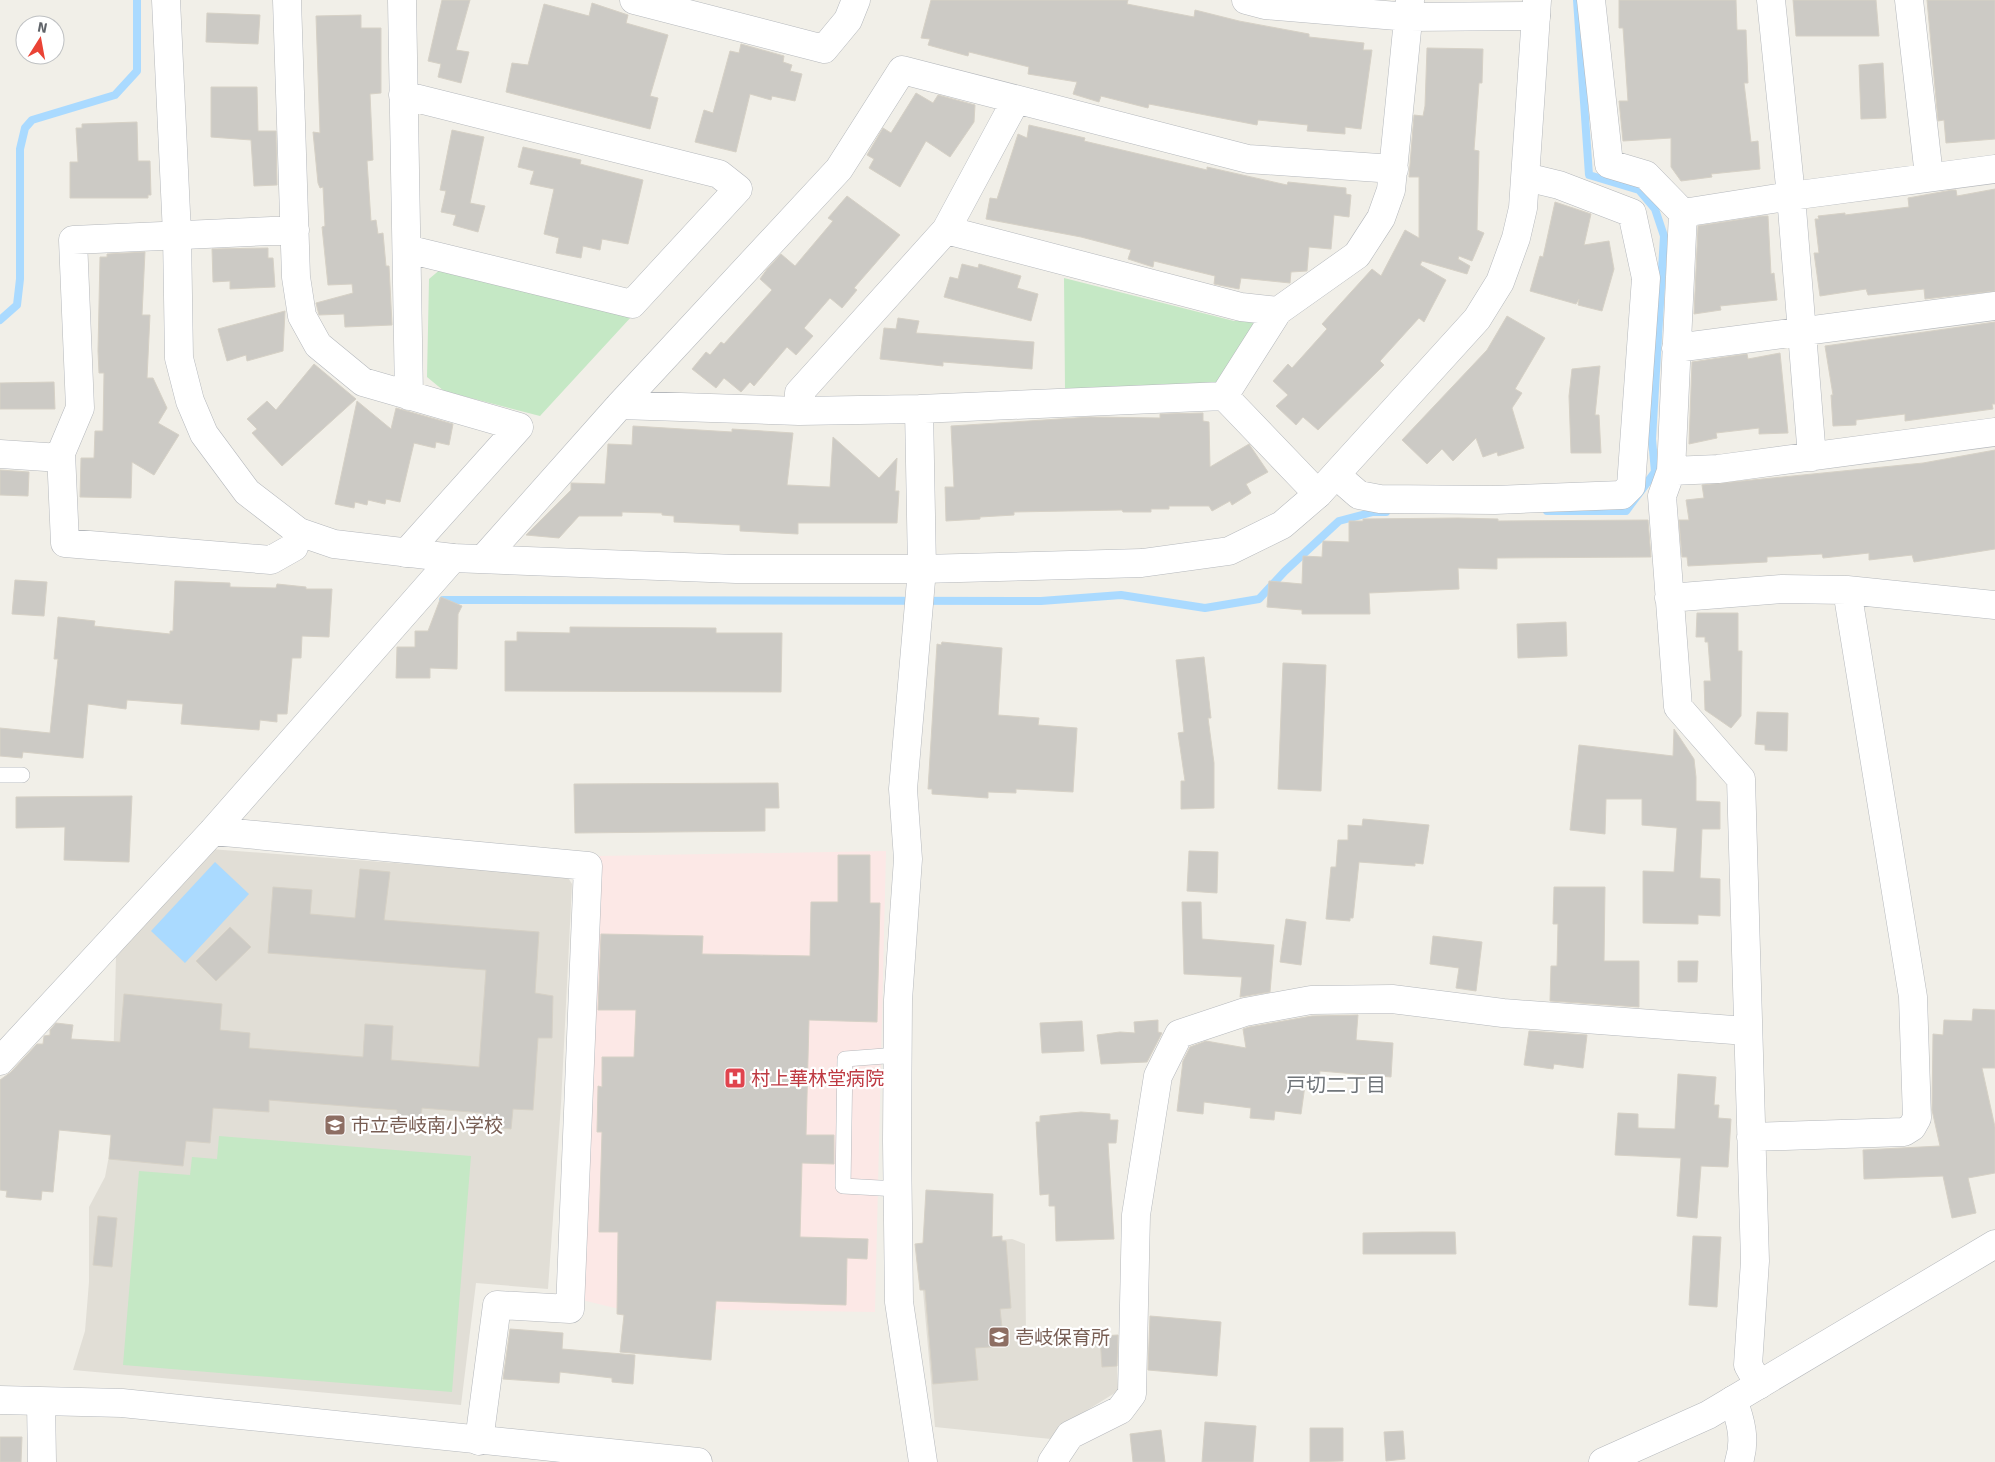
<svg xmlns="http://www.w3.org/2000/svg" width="1995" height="1462" viewBox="0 0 1995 1462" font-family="Signika,'Noto Sans JP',sans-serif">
<rect width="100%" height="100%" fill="#f1efe8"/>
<path fill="#e1ded6" d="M210,849L567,876L572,884L561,1104L548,1289L476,1283L461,1405L73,1370L85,1331L89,1282V1207L105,1177L111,1145L116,957Z
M1012,1239L1025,1244L1026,1334L1116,1340L1118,1391L1065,1424L1051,1439L935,1427L919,1246Z"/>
<path fill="#fce8e6" d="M886,851L875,1312L615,1308L582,1300L598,856Z"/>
<path fill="#c5e8c5" d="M442,268L632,316L540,416L444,391L427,377L429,279Z
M1064,278L1234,321L1264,320L1222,382L1065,389Z
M219,1136L471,1156L452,1392L123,1365L139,1171L190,1175L192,1157L217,1159Z"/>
<path fill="#aadaff" d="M215,862L249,894L185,963L151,931Z"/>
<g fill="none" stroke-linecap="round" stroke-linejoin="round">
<path stroke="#aadaff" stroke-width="8" d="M0,320L17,305L20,279V149L25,128L32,120L115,95L137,71V0
M1547,511H1626L1655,472L1652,439L1664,236L1655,209L1639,190L1589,175L1577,0
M443,600L1041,601L1121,595L1205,608L1259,599L1285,571L1339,521L1373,512H1386"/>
</g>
<path fill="#cccac5" stroke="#d6d1c6" d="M442,0H470L456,50L469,52L461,83L438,77L441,64L428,61Z
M931,0H1128L1127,4L1194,17L1195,10L1239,21L1309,34V37L1364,43L1363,50H1372L1361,129L1345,127V134L1307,131L1308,125L1258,120L1257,125L1149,104L1148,108L1101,96L1099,102L1073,94L1077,82L1028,74L1029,67L969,52L968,56L928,45L930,39L921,38Z
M1619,0H1736L1737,30H1746L1748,83H1744L1751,142L1758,141L1760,169L1711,174L1712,177L1681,181L1671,167V138L1623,141L1619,101H1628L1623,28H1619Z
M1793,0H1876L1879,36H1796Z
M1927,0H1995V139L1946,143L1944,120L1938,121Z
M592,3L628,15L626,23L668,35L650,96L658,98L650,129L506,92L512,63L528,65L544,4L589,16Z
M207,13L260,15L258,44L206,42Z
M361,15V28H381V93L370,94L373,160L367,161L371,221L376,220L378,234L383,233L386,266H389L392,325L345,327L344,314L319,315L316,303L353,293L352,284L328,285L322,227L325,226L323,187L320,188L318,183L313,132L320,133L316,16Z
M741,44L784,56L783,62L792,65L790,71L802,74L795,101L772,96L771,100L750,94L736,152L695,142L704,110L713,113L730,51L739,53Z
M1427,48L1483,49L1482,83H1479L1474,150L1479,151L1477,230L1484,233L1472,261L1459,256L1458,259L1470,266L1467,274L1422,261L1420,265L1446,280L1424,322L1419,318L1380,361L1384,365L1318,430L1303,417L1296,425L1276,406L1288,395L1273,381L1288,364L1292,368L1327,329L1322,324L1372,269L1381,276L1405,230L1419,238V177H1409L1414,115L1423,116L1425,106Z
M1883,63L1886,118L1861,119L1859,65Z
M211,87H257L258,131H276L277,185L254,186L251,140L211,137Z
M916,93L933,103L938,95L975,105L974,122L950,157L926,141L900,187L869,168L874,159L867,155L883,128L891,133Z
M137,122L138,161H150L151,195H148V198H70V162H78L76,128H82V124Z
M1029,125L1085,138L1084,141L1207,170V167L1287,185L1288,182L1346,188V194L1351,195L1349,217L1334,215L1331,249L1309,247L1307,271L1291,272L1290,283L1241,278L1239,289L1214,284L1215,276L1154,261L1153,267L1128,259L1131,250L1081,237L986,219L990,198L997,199L1018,134L1027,138Z
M452,130L484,137L470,203L485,206L478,232L453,225L456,215L441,212L446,191L440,190Z
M523,147L581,160L580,164L643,180L628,244L602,239L600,250L583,246L581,258L556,253L559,238L544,234L554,189L530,184L534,171L518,167Z
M1995,189V291L1925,299L1924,289L1868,295L1866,289L1820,296L1814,253H1819L1815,219H1819L1818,216L1845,213V215L1909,207L1908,198L1952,190H1956L1957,196Z
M847,196L900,235L854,288L857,290L842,308L830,298L804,328L813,336L796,355L787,347L754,386L750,382L741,392L724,378L716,388L692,369L706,352L710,355L721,342L724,344L772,290L760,279L767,269L781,254L795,266L833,221L828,218Z
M1555,202L1591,214L1584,245L1609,241L1614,269L1602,311L1578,305L1579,299L1576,304L1530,291L1540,256L1543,257Z
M1763,216H1768L1771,274L1774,273L1777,300L1720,306L1721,310L1694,314L1698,226Z
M268,248V258H273L275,287L230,289V281L213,282L212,249Z
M145,252L142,315H150L147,378H153L167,408L158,423L179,435L154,475L132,462L131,498L80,497L81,458H94L95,431H103L104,373H99L98,351L100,257H107V254Z
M962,264L978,268L979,264L1021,276L1017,288L1038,294L1031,321L944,297L950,277L958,279Z
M285,311L283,351L247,361L246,355L227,361L218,329Z
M1507,316L1545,338L1515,389L1522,393L1512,408L1524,448L1498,456L1497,452L1483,457L1476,438L1453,461L1442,449L1427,464L1402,440L1487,350Z
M898,318L919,321L916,333L1034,342L1032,369L943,362V366L880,359L884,328L896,329Z
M1995,322V404H1992L1993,409L1905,421V414L1856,420V425L1833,426L1831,395H1833L1825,346Z
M1780,353L1788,433L1759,434V428L1716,433L1717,438L1689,444L1692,362L1747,354L1748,359Z
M314,364L356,399L282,466L252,433L257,429L247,419L267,401L276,410Z
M1600,366L1595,415H1599L1601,453H1571L1569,396L1572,369Z
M54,382L55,409H0V383Z
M357,401L391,429L396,408L453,424L449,445L436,442L435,448L414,443L400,502L386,499L385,504L368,500L367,505L355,502L354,508L335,504Z
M1203,413V421L1209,422L1210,467L1249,444L1268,472L1246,484L1251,493L1232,505L1230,501L1212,511L1209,506H1169V509H1151V512H1123L1122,510L1014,512V515L980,517V519L946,521L945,487H954L951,426L1090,417L1160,418V414Z
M633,426L732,432V429L793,433L787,485L830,487L833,437L879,478L897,458L895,491H899L897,523H798V534L740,531V525L674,522V516L662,515V513L622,512V516H579L559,538L526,535L571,490V483L605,484L608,444L632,445Z
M1995,450V549L1914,562L1912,555L1869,560V553L1823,558L1822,554L1767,557V562L1688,566L1687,557H1682L1679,520H1689L1686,500L1704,498L1702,485L1923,463Z
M0,470L29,472L28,496L0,495Z
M1458,518L1498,519V521L1648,520L1651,557L1497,558V569L1458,568L1459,589L1369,593L1370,614H1302V610L1267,607L1269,581L1302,584L1303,556L1322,557L1323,541L1349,542V521H1363V519Z
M15,580L47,582L44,616L12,614Z
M175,581L230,583V587L276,588L277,584L306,587V589H332L329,637L302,636L301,658H292L287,714H277V722L260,720L259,730L181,724L183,704L127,700L126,709L88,704L83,758L23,752L22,758L0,756V728L50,733L58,659H54L58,617L95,621L94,626L170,634V631H173Z
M441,597L462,606L458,614L457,669L430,668V678H396L397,647H415V631H428Z
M1697,613H1738V651H1742L1741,716L1731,728L1705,710L1704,681H1711L1708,642H1705V637H1696Z
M1566,622L1567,656L1518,658L1517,624Z
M570,627L716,628V633H782L781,692L505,691V641H517V632L570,633Z
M942,642L1002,648L998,715L1039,718L1038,725L1077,728L1073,792L1016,789V793L988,792V798L932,794V789H928L937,644L941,645Z
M1204,657L1211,718H1208L1214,763V808L1181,809V781H1185L1178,733L1184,732L1176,660Z
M1283,663L1326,665L1321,791L1278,789Z
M1757,712L1788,713L1787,751L1765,750V745L1755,744Z
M1674,729L1694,759L1696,777V801L1720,802V829H1702L1700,878L1720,879V916L1698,915V924L1643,923V871L1674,872L1677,828L1642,825V799H1606L1605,834L1570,830L1579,745L1673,756Z
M778,783L779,808H765V831L575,833L574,784Z
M132,796L129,862L64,860L65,827L16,828V797Z
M1363,819L1429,825L1423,864L1415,863V866L1359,862L1353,918H1350V921L1326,919L1331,867H1336L1338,840H1348V825L1362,826Z
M1189,851L1218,852L1217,893L1187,891Z
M838,855H870V903H880L877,1022L809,1020L806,1135H834V1164L802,1163L800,1237L868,1239L867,1259L847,1258L846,1305L716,1301L711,1360L620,1352L624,1315L617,1314L618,1232H599L602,1132H597L598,1086L602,1087V1057H634L636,1010H598L601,934L703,936L702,954L810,956L811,902H838Z
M360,869L390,872L384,920L539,932L535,993L553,996L552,1038H538L533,1110L513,1109L511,1129L482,1126L483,1113L422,1108L421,1118L397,1116V1110L269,1100V1112L213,1108L210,1143L186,1141L183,1166L109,1159L111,1135L59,1130L53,1192L42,1191L41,1200L6,1197L7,1191L0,1190V1080L11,1072L37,1044H43L44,1036L50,1035V1030L56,1023L73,1025L71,1039L120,1042L124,994L222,1004L220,1030L250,1033L249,1048L363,1057L365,1024L393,1026L391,1060L479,1067L486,970L268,953L273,887L312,890L310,914L355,918Z
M1554,887H1605L1604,961H1639V1007L1550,1001L1551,966H1557L1558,924H1553Z
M1182,902H1201L1202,939L1274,945L1270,992L1240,997L1242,977L1184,974Z
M1286,919L1306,922L1301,965L1280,962Z
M230,927L251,947L216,981L196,961Z
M1433,936L1482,942L1476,991L1456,988L1459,968L1430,964Z
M1678,961H1698L1697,982H1678Z
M1973,1009L1995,1010V1068H1982L1995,1127V1173L1968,1178L1976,1213L1952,1218L1943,1176L1864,1179L1863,1150L1940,1146L1932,1110L1933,1034L1943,1035L1944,1020L1972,1021Z
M1358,1015L1356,1040L1393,1043L1391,1077L1320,1071L1319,1080L1306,1078L1301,1114L1275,1111L1274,1120L1250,1118L1251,1108L1204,1102L1203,1114L1177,1111L1183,1061L1190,1047L1206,1041L1246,1048L1243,1029L1249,1027L1312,1016Z
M1158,1020V1032L1162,1033L1147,1062L1101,1064L1097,1035L1120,1032L1135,1033L1134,1022Z
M1082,1021L1084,1051L1042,1053L1040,1023Z
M1529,1031L1587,1035L1583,1068L1554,1064L1553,1069L1524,1065Z
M1678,1074L1716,1077L1714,1105H1719L1718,1118L1731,1119L1728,1167L1701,1166L1697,1218L1677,1216L1681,1158L1615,1155L1618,1113L1638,1114V1128L1675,1129Z
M1081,1112L1110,1114V1120H1118L1116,1143H1108L1114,1239L1056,1241L1055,1206H1049V1194L1040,1195L1036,1122H1040V1116Z
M926,1190L993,1194L992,1237L1002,1236V1241H1006L1011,1308L1000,1309L1004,1346L975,1348L978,1380L933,1384L925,1290H920L915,1244L923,1243Z
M98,1216L117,1218L112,1267L93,1265Z
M1423,1232H1455L1456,1254H1363V1233Z
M1693,1236L1721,1237L1717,1307L1689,1305Z
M1150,1316L1221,1322L1217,1376L1148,1370Z
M510,1329L563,1333L562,1349L635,1355L633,1384L612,1382V1378L560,1372L559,1383L503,1379Z
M1118,1335L1117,1366L1102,1367L1100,1336Z
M1205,1422L1256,1426L1253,1462H1202Z
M1310,1428H1343V1461L1310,1462Z
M1161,1430L1165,1462H1133L1130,1434Z
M1403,1431L1405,1459L1386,1461L1384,1432Z
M0,1437H22L21,1462H0Z"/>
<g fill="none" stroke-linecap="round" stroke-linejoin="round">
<g stroke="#b5b8bc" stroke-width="16">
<path id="service" d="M0,775H22
M898,1189L843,1186L845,1059L898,1055"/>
</g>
<g stroke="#b5b8bc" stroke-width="29">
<path id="minor" d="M287,0L296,277L302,316L318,345L363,382L519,427L406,553
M402,0L409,396
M634,0L824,49L848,20L856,0
M1246,0L1265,5L1409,17L1536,16
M1591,0L1609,164L1646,175L1683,213L1671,471L1662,496L1678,707L1741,779L1755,1261L1748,1365L1759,1385
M1771,0L1791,196L1812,457
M1909,0L1929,176
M403,95L719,174L738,189L632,304L407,249
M1683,213L1791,196L1995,169
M295,230L73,240L80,408L61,453L65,543L271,560L294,547L299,532
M946,230L1241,307L1278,311
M1676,348L1995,306
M1224,396L1278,311L1357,255L1381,218L1391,190L1410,0
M620,405L799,411L919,409L1224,396L1318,494
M919,409L922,569L903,789L908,859L898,1000L897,1141L899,1302L923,1462
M799,411V393L946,230L1016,100
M0,454L61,458
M1671,471L1718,469L1995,432
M1336,475L1359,495L1380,499L1495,500L1622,495L1631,486L1646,278L1632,213L1559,185L1526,177
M484,558L620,405L839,169L902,70L1248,159L1394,169
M1669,598L1782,589L1847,590L1995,605
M213,831L588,866L570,1309L497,1305L479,1441
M0,1061L213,831L453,558
M1751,1137L1904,1132L1912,1127L1917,1118L1913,997L1847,590
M1733,1400C1741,1421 1746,1440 1739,1462
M41,1402L42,1462
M1052,1462L1070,1435L1120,1410L1132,1394L1136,1215L1158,1076L1179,1034L1245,1012L1311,1000L1392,999L1503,1013L1747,1031"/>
</g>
<g stroke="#b5b8bc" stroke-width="29">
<path id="tertiary" d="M166,0L177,234L179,358L190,401L204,434L247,492L299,532L334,544L453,558L736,569H922L1142,563L1229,551L1282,525L1318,494L1477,319L1500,282L1516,238L1523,208L1537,0
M0,1400L122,1403L698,1462
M1603,1462L1708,1415L1995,1244"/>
</g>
<use href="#service" stroke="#fff" stroke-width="15"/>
<use href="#minor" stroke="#fff" stroke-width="28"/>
<use href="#tertiary" stroke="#fff" stroke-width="28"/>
</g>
<defs>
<g id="hospital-square" transform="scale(1.125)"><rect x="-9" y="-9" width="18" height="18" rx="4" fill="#e0444e" stroke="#fff"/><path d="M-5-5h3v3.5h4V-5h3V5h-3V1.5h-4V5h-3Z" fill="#fff"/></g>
<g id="school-square" transform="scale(1.125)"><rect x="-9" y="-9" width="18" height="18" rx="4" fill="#8d6e63" stroke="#fff"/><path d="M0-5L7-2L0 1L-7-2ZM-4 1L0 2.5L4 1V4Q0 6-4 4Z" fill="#fff"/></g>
</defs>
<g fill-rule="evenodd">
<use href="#hospital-square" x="735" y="1078"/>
<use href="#school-square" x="335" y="1125"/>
<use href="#school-square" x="999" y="1337"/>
</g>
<g text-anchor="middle" stroke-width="4.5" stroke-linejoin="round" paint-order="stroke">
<g font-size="19" fill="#be3a42" stroke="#fff" text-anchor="start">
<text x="751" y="1085">村上華林堂病院</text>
</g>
<g font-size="19" fill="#785e54" stroke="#fff" text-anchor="start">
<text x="351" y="1132">市立壱岐南小学校</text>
<text x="1015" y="1344">壱岐保育所</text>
</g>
<g font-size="20" fill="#70757a" stroke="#fff">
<text x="1336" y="1092">戸切二丁目</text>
</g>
</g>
<g transform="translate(40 40) rotate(11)"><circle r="24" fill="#ffffff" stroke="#bfc1c3"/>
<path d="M0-4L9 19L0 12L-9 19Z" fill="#ea4335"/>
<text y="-8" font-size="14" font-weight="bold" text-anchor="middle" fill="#5f6368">N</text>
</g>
</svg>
